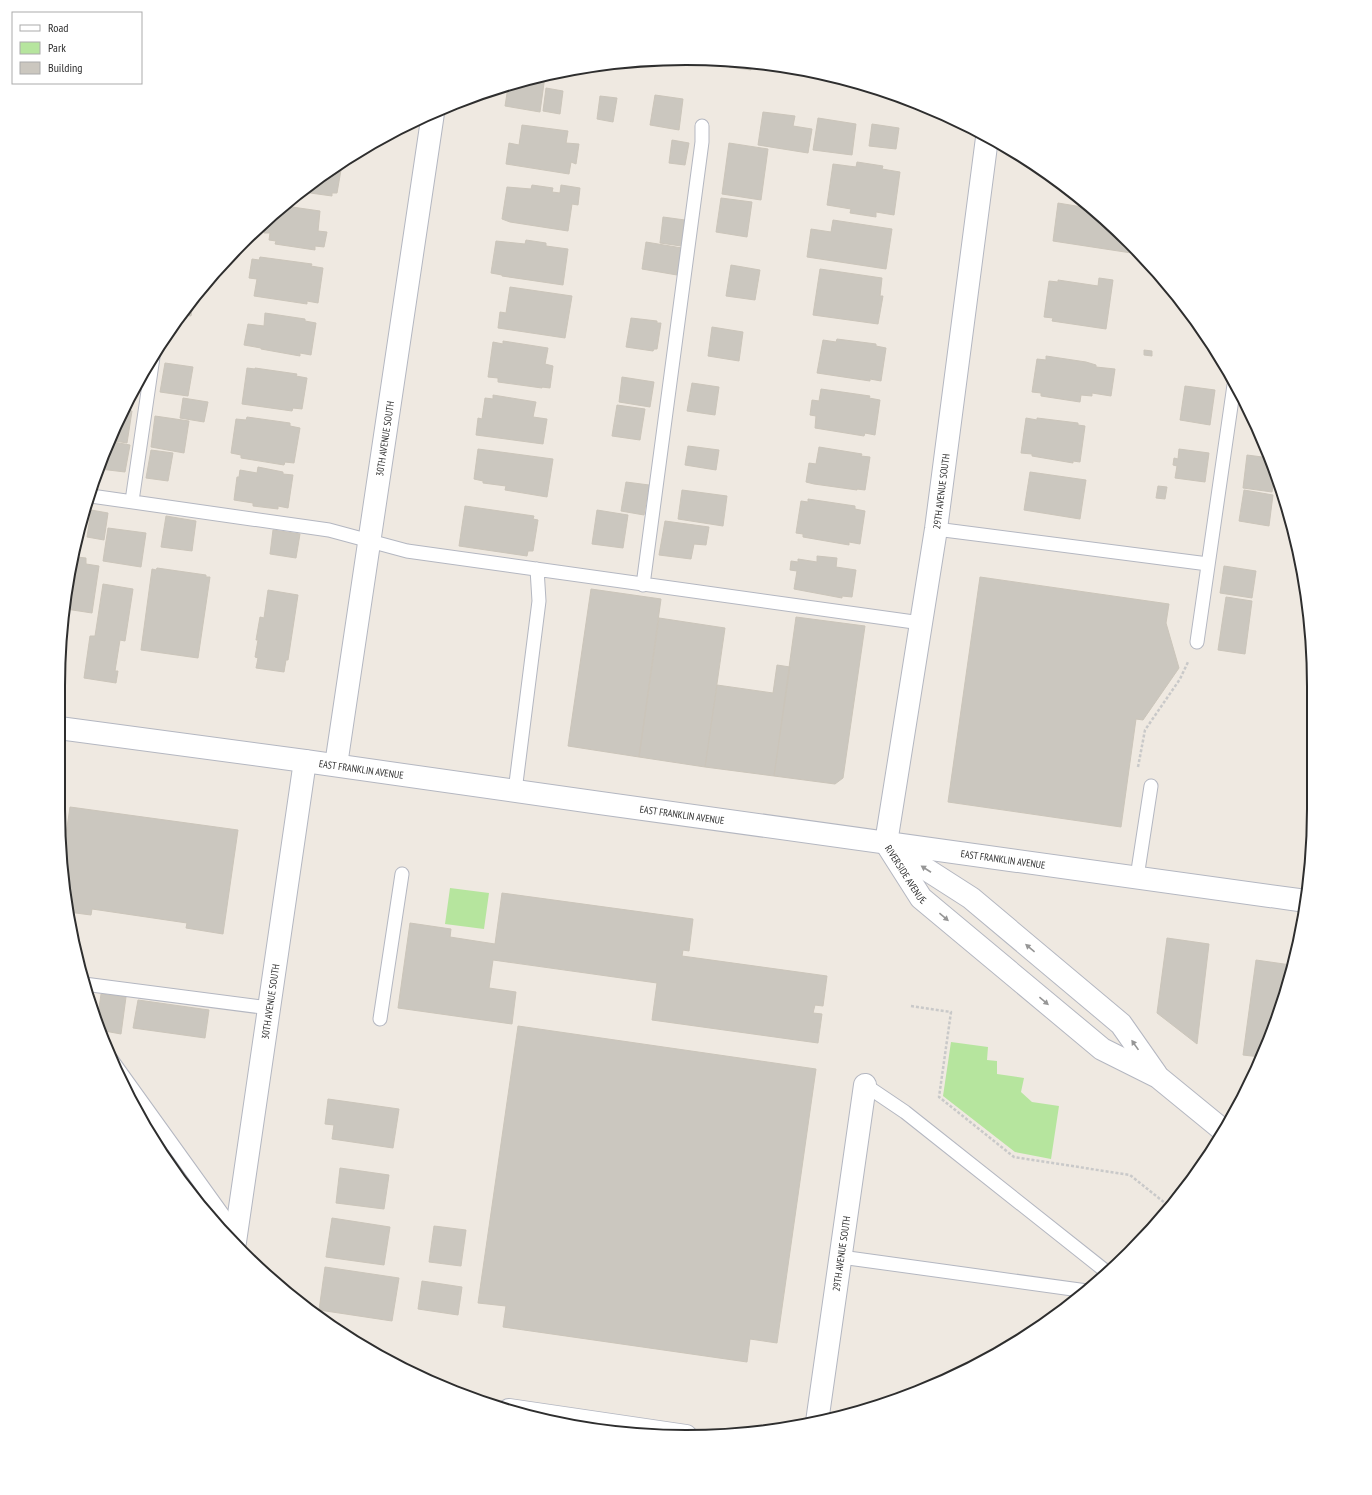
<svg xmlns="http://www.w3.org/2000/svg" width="1372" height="1495" viewBox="0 0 1372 1495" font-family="'PT Sans Narrow',sans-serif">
<rect width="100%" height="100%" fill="#efe9e1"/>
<path fill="#b6e59e" d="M450,888L489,893L484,929L445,924Z
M951,1042L988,1047L987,1060L997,1061V1074L1024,1078L1021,1092L1032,1102L1059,1106L1051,1159L1015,1152L943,1096Z"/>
<path fill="#cbc7bf" stroke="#cbc5ba" d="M686,58L714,61L713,64L679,59Z
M730,62L752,64L751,70L729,67Z
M545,76L540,112L505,106L508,87Z
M546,88L563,91L560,114L543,111Z
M655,95L683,99L679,130L650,125Z
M600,96L617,98L613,122L597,119Z
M763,112L795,116L793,126L812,129L808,153L758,145Z
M818,118L856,124L852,155L813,150Z
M872,124L899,128L896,149L869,146Z
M522,125L568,131L566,143L579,144L576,164L571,162L569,174L506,164L509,143L519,145Z
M672,140L689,143L685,165L669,163Z
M729,143L768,149L761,200L722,194Z
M857,162L883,166L882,169L900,172L894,215L876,212V217L850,213L851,209L827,205L833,164L856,167Z
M337,164H342L337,193H332V196L303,192Z
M532,185L553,188L552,192L560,193L561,185L580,188L578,205L572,204L568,231L510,222L502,219L507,187L531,189Z
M721,198L752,202L747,237L716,232Z
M1058,203L1088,208L1130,242L1139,252L1138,254L1053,241Z
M285,206L320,211L318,231L327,232L324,247L315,246V250L275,244L276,241L269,240L270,233H264L266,222L277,213L279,214L280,211Z
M663,217L685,220L681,246L660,243Z
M833,220L892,229L886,269L807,257L811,229L831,232Z
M526,240L546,243V246L568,249L563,285L502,276V275L491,273L496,241L525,244Z
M646,242L682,248L677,275L642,269Z
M260,257L312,264L311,266L323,268L318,303L307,301V304L254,296L257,279L249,278L252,259L259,260Z
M731,265L760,270L755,300L726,296Z
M820,269L882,278L880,296H883L878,324L813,315Z
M1099,278L1113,280L1106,329L1052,321L1053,318L1044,317L1049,281L1058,282V280L1098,286Z
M510,287L572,296L565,338L498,328L500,312L506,313Z
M193,302L191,316L182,315Z
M265,313L305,319V321L316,323L311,355L300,353V356L261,349V348L244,345L248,324L264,326Z
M631,318L657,321V323H661L657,349H654L653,351L626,347Z
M712,327L743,332L739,361L708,356Z
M837,339L876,344V346L886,348L881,381L870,379V381L817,373L823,340L836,342Z
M503,341L548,348L545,364L553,366L550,388L542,387V388L498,382V378L488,377L493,342L503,344Z
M1144,350L1152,351V356L1144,355Z
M1046,356L1086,362L1096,365V367L1115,369L1111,396L1092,393V396L1081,395L1080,402L1041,396V393L1032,392L1037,359L1046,360Z
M165,363L193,367L188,396L160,392Z
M247,368L255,369V368L297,374L296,376L307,378L302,409L293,408L292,411L242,404Z
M622,377L654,382L650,407L619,402Z
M692,383L719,387L715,415L687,411Z
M1185,386L1215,390L1210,425L1180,420Z
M821,389L870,396L869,398L880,400L875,435L865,433L864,436L815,428L816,416L810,415L812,400L819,401Z
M493,395L536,402L533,417L547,419L543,444L476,435L478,418L482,419L485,398L493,399Z
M183,398L208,402L204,422L180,418Z
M617,405L645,409L640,440L612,436Z
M125,410L132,411L127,443L109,440Z
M155,416L189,421L184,453L151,447Z
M247,417L290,423V426L300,428L294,463L285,462L284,465L241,458V455L231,453L236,419L246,420Z
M1026,418L1037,420V418L1078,423V425L1085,426L1080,462L1073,461V463L1032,456V454L1021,453Z
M108,441L130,445L125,472L100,469L102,460Z
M688,446L719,450L716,470L685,465Z
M819,447L862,454L861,456L870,457L865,490L857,489V490L814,484L806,482L809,463L816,464Z
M478,449L553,459L547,497L505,490L506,486L483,483V481L474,479Z
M1179,449L1209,453L1205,482L1175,478L1177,466L1173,465L1174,458L1178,459Z
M151,450L173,453L168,481L146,478Z
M1247,455L1270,458L1275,474L1272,492L1243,488Z
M258,467L283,472V474L293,475L288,508L278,506V509L253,506V503L234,500L237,477H239L240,470L257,473Z
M1030,472L1086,480L1080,519L1024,510Z
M626,482L649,485L644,515L621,511Z
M1158,486L1167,487L1165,499L1156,498Z
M682,490L727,496L723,526L678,519Z
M1244,490L1273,495L1269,526L1239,521Z
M808,499L855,506V509L865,511L860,544L849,542V545L803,537V534L796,533L801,501L808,502Z
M465,506L534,516L533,519L538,520L533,551H528L527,556L459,546Z
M91,510L108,513L104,540L87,537Z
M597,510L628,515L623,548L592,544Z
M166,516L196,521L192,551L161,547Z
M665,521L709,527L706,545L694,544L691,559L659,555Z
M108,528L146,533L141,567L103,561Z
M273,530L300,534L296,558L270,554Z
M817,556L837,558L836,567L856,570L852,597L842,596V598L794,589L797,571L790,570L791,561L798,562V559L817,562Z
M77,557L86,558V564L99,566L92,613L66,609L68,596H66L70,563V562L76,563Z
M1224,566L1256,571L1252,598L1220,593Z
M157,568L206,575V577H210L198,658L141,650L152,569L156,570Z
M980,577L1169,604L1166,623L1179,668L1143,720L1136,719L1121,827L948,802Z
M103,584L133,589L125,641L120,640L115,671H118L116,683L84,678L90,636H95Z
M591,589L661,599L639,757L568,746Z
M268,590L298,595L288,660H286L284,672L256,668L258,658L255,657L258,640H256L260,617L264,618Z
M1226,597L1252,601L1245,654L1218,650Z
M796,617L865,626L843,778L835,784L774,776Z
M659,618L725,628L705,767L639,757Z
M777,665L790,667L774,776L705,767L717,685L773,693Z
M70,807L238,830L223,934L186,928L187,923L92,909L91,915L68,912L63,855Z
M502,893L693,919L689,951L683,950L682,956L827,976L823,1006L815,1005L813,1013L822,1014L818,1043L652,1020L657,983L493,960L489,988L516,992L512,1024L398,1008L410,923L451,929L450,937L495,944Z
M1167,938L1209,944L1197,1044L1157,1013Z
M1256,960L1291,965L1281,1011L1260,1057L1243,1055Z
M101,994L126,997L121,1034L99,1030L97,1023Z
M138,1000L209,1010L205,1038L133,1028Z
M518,1026L816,1069L777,1343L750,1339L747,1362L503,1327L506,1306L478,1303Z
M328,1099L399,1109L393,1148L332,1139L334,1125L325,1124Z
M340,1168L389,1175L384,1209L336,1203Z
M332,1218L390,1227L384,1265L326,1257Z
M434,1226L466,1230L461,1266L429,1262Z
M325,1267L399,1278L392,1321L319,1310Z
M422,1281L462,1287L458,1315L418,1309Z"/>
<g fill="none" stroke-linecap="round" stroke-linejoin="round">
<g stroke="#b4b7c1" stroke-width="15">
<path id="service" d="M91,496L329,530L407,551L921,623
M132,501L153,357
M936,529L1208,564
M643,585L702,142V126
M1197,642L1234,385
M515,791L539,601L537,569
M1137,877L1151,786
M84,984L269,1008
M380,1019L402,874
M111,1059L236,1233
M865,1085L905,1112L1108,1273
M841,1257L1087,1291"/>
</g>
<g stroke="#b4b7c1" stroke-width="24">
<g id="minor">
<path id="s1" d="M336,765L433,113"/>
<path id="s2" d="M886,843L936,529L987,138"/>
<path id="s3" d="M235,1242L305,761"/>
<path d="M509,1410L686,1436"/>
<path id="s4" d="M817,1422L865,1085"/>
</g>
</g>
<g stroke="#b4b7c1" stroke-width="24">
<g id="tertiary">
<path id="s5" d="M59,728L305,761L600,803L1306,901"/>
<path id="s6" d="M886,843L921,898L1102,1049L1158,1077L1224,1131"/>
<path d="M893,848L971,898L1121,1024L1156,1074"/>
</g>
</g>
<path stroke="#c9c9c9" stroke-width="2.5" stroke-dasharray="3 2" stroke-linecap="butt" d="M1138,767L1145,730L1180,679L1188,662
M911,1006L951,1012L939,1097L1014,1157L1130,1175L1170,1207"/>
<use href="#service" stroke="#fff" stroke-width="13"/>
<use href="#minor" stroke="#fff" stroke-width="22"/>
<use href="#tertiary" stroke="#fff" stroke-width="22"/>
</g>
<defs><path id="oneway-solid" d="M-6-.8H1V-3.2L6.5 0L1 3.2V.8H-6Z"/></defs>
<g fill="#969696">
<use href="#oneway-solid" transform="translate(926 869) rotate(-147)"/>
<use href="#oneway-solid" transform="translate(944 917) rotate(40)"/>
<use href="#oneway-solid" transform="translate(1030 948) rotate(-140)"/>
<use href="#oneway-solid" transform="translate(1044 1001) rotate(40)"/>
<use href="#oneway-solid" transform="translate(1135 1045) rotate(-125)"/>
</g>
<g text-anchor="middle" stroke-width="3" stroke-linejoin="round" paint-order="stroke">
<g font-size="10" fill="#2e2e2e" stroke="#fff">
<text dy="4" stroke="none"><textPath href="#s1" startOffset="330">30TH AVENUE SOUTH</textPath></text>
<text dy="4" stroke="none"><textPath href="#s2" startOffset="356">29TH AVENUE SOUTH</textPath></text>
<text dy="4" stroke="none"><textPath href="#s5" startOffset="305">EAST FRANKLIN AVENUE</textPath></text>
<text dy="4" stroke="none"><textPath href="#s5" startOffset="629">EAST FRANKLIN AVENUE</textPath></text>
<text dy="4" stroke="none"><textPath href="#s5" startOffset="953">EAST FRANKLIN AVENUE</textPath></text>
<text dy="4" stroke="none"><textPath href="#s6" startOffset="37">RIVERSIDE AVENUE</textPath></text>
<text dy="4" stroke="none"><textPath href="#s3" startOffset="243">30TH AVENUE SOUTH</textPath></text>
<text dy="4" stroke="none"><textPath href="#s4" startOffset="170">29TH AVENUE SOUTH</textPath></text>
</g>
</g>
<path d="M0 0H1372V1495H0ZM686 65H686A621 621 0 0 1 1307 686V809A621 621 0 0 1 686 1430H686A621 621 0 0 1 65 809V686A621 621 0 0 1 686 65Z" fill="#fff" fill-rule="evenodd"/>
<path fill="none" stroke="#2e2e2e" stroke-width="2" d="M686 65H686A621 621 0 0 1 1307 686V809A621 621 0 0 1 686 1430H686A621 621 0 0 1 65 809V686A621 621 0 0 1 686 65Z"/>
<rect x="12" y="12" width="130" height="72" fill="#ffffff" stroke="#ababab"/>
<rect x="20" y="25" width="20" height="6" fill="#ffffff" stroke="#ababab"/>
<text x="48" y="32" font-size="12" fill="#2e2e2e">Road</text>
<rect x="20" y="42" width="20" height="12" fill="#b6e59e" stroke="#ababab"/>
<text x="48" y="52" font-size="12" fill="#2e2e2e">Park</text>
<rect x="20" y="62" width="20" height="12" fill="#cbc7bf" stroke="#ababab"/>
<text x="48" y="72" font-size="12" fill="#2e2e2e">Building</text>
</svg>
